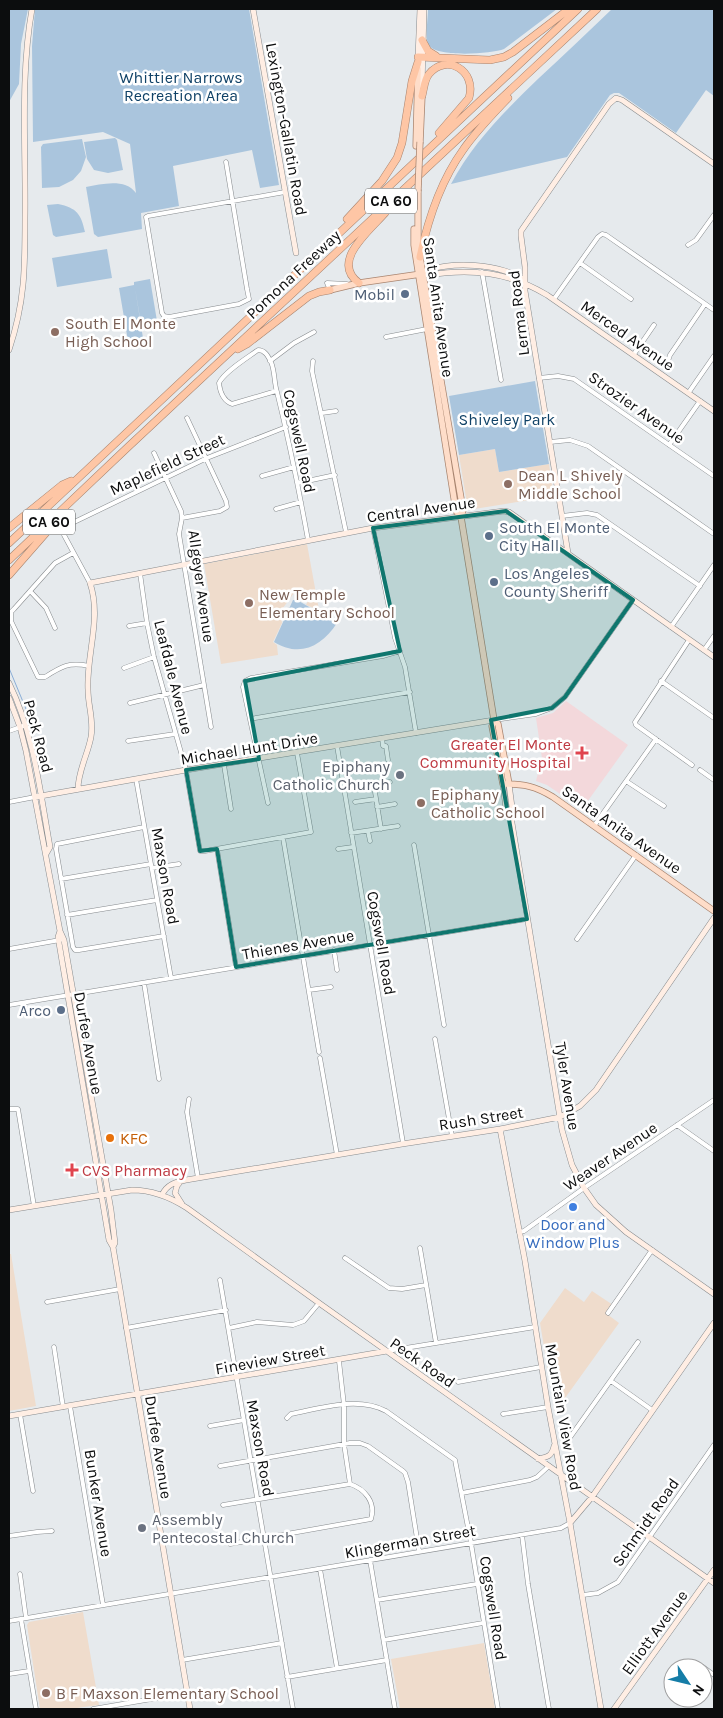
<svg xmlns="http://www.w3.org/2000/svg" width="723" height="1718" viewBox="0 0 723 1718" font-family="Karla,sans-serif">
<rect width="100%" height="100%" fill="#e6eaed"/>
<path fill="#efdccc" d="M495,449L499,472L549,464L554,496L468,510L459,455Z
M307,544L319,610L306,605L308,601L294,593L280,612L282,623L273,642L277,645L278,655L221,664L204,564Z
M9,1254H11L36,1406L9,1411Z
M565,1288L584,1302L592,1291L613,1305L607,1314L619,1323L555,1412L540,1323Z
M83,1612L99,1705L69,1709H40L27,1625L29,1622Z
M484,1643L495,1709H400L391,1659Z"/>
<path fill="#f3d8db" d="M566,701L628,745L582,809L547,785L536,781L542,758L536,718L553,713Z"/>
<path fill="#aac5dd" d="M9,9H28L21,44L19,84L9,102Z
M35,9H249L279,185L260,188L252,150L173,166L179,206L141,213L142,229L98,237L94,234L86,187C102,184 125,178 136,193L130,144L103,132L33,142L32,46Z
M428,9H557L504,49C491,54 434,58 428,44C425,37 428,18 428,9Z
M612,9H714V96L706,90L676,133L619,93H614L610,95L567,157L451,184C473,142 505,111 539,78C564,55 588,32 612,9Z
M115,138L117,140L123,170L108,173L94,170L87,159L84,142Z
M82,139L86,157L81,171L73,180L59,187L42,188L41,147L43,144Z
M58,204C77,208 81,214 85,232L56,237L53,235L47,205Z
M107,249L112,278L57,287L52,258Z
M150,279L158,327L142,330L135,288L143,338L128,341L119,288L134,285V282Z
M535,381L549,464L499,472L495,449L459,455L449,396Z
M293,600H297L337,623C322,646 300,658 274,642Z"/>
<g fill="none" stroke-linecap="round" stroke-linejoin="round">
<path stroke="#8baed7" stroke-width="1" d="M9,668L26,709"/>
<g stroke="#878b8e" stroke-width="5">
<path id="street" d="M226,162L247,289L249,299L239,304L169,317L164,316L162,313L146,217L148,216L285,192
M688,245L696,240L714,215
M580,263L631,299
M482,272L501,380
M330,290L327,283L347,284
M554,299L598,237L602,234L606,235L714,310
M386,337L427,329
M634,354L654,325
M270,361L294,343L314,332
M313,361L312,371L346,532
M668,361L670,355L705,304
M539,378L558,376L574,379L714,476
M276,391L232,404C224,401 220,392 219,383C224,372 247,358 258,350C265,350 268,356 271,362C275,371 274,383 277,392C289,441 299,490 308,540
M689,392L714,356
M322,413L336,411
M550,442L570,440L588,446L714,534
M669,445L700,401
M154,453L181,511L182,518L179,534L211,727
M262,476L294,467
M298,483L335,475
M276,509L301,502
M562,516L587,513L597,515L700,586
M182,518L220,511L227,507L226,501L187,418
M373,528L395,638L405,667L416,733
M73,553L55,563L14,609L11,612V621L38,677H45C62,666 69,662 89,666
M140,573L147,623L154,657L186,770L200,851H205L311,832L297,753
M90,583L64,535L63,531L66,526L207,458L286,427
M30,591L46,608L55,628
M129,626L147,623
M671,627L714,565
M689,640L635,722L636,725L692,765
M704,650L714,636
M124,668L154,657
M661,681L714,718
M130,703L204,685
M250,719L410,692
M494,720L536,714L552,708L565,697L633,600
M9,731L26,725
M382,738L383,746H386L388,760
M128,741L175,734
M337,746L403,1143
M224,765L231,809
M700,770L714,780
M136,779L171,978
M626,781L664,806
M9,802L35,797
M355,802L376,799
M268,803L243,687L245,681L251,678L383,656L400,651
M377,807L395,804
M594,826L656,739
M144,827L57,844L56,849L73,947L75,950H79L164,936
M381,829L374,786L376,784L390,782
M368,831L370,841
M351,833L398,826
M283,838L319,1052
M414,845L444,1025
M217,849L236,967
M338,849L353,847
M152,868L179,864
M61,879L151,864
M67,915L157,900
M577,939L636,855
M9,949L60,940
M334,950L337,970
M144,983L159,1079
M309,990L331,987
M9,1005L527,919
M435,1039L452,1136
M320,1058L337,1155
M189,1099L187,1112L198,1178
M9,1109H18L34,1206
M677,1125L714,1151
M519,1232L524,1231L584,1188L714,1100
M420,1248L436,1343
M345,1258L389,1288L402,1289L426,1285
M220,1280L293,1709
M47,1302L120,1289
M608,1313L652,1250
M126,1328L226,1310
M229,1328L257,1322L293,1325L304,1321L319,1303
M54,1347L63,1407
M387,1351L535,1327
M611,1381L652,1410
M458,1382L541,1367
M70,1406L103,1605
M20,1414L33,1491
M503,1414L548,1407
M287,1418L291,1414C321,1408 358,1396 386,1411L455,1460L471,1543L498,1709
M210,1426L244,1420
M571,1436L638,1342
M220,1466L350,1443H360L368,1446L403,1471L405,1473L408,1482L419,1551
M462,1493L530,1480L537,1477L549,1466
M223,1505L350,1484
M522,1535L528,1584L549,1709
M9,1536L37,1532L52,1531
M230,1544L371,1519C376,1502 365,1489 350,1484L344,1444V1405L339,1361
M370,1560L395,1709
M320,1569L337,1668
M20,1574L26,1618
M583,1595L598,1593L618,1582L714,1445
M377,1600L477,1584
M21,1619L36,1709
M9,1621L561,1528L570,1523
M384,1640L483,1623
M182,1660L282,1643
M703,1667L714,1675
M9,1674L29,1671
M287,1677L387,1660
M93,1709L187,1693"/>
</g>
<g stroke="#878b8e" stroke-width="6">
<path id="secondary" d="M253,9L296,253
M418,57L420,9
M422,86L424,9
M423,273L428,275C471,268 509,272 547,295L714,411
M423,273C444,260 507,263 525,282
M9,350C25,302 25,268 25,218C26,150 20,76 32,9
M568,553L525,291V267L521,236V231L609,104L616,98L622,100L714,164
M9,683C34,734 40,791 50,847L46,854
M9,698L20,727L26,751L60,931L64,940L111,1210L115,1243L113,1247
M503,784L506,809L510,817
M509,784L512,807L511,817L562,1130L572,1165L584,1188L596,1205L626,1232L714,1294
M78,789C78,771 88,754 91,737C94,720 88,706 88,690C86,655 102,618 90,583L373,528L504,511L509,512L714,657
M35,797L186,770L494,720
M60,931L58,937L109,1240L113,1247L190,1709
M500,1129L525,1261L548,1407L570,1523L601,1709
M181,1181L177,1186L175,1193L182,1204
M162,1195C167,1184 176,1182 186,1180L402,1144L500,1129L560,1117L580,1106L596,1090L714,918
M9,1210L132,1190C152,1190 170,1197 187,1208L319,1303L714,1583
M9,1416L387,1351
M538,1459C548,1457 552,1456 554,1446
M570,1523L592,1497L714,1323
M614,1709L714,1570"/>
</g>
<g stroke="#a98570" stroke-width="7">
<path id="primary" d="M420,142L422,96
M416,146L418,69
M418,191V240L420,257L463,510L461,517L494,720L492,726L503,784C524,784 535,786 553,797L714,911
M414,229V245L456,511L461,517
M330,290L359,283L421,274
M494,720L498,724L509,784"/>
</g>
<g stroke="#a98570" stroke-width="8">
<path id="highway" d="M422,40L428,51L436,56
M418,57L490,60L504,57L513,52L569,9
M422,96C424,89 424,80 429,74C446,53 477,70 469,98L439,133
M347,219L382,181L397,158L402,143L412,81L418,62
M420,257C428,219 440,182 463,150C476,131 492,115 508,98
M359,283C330,262 369,231 385,213
M238,349L247,344L309,296L319,292L330,290
M9,528L62,485L71,481
M9,543L578,9
M9,560L128,447L597,9
M9,575L58,519"/>
</g>
<use href="#street" stroke="#fff" stroke-width="4"/>
<use href="#secondary" stroke="#ffeee4" stroke-width="5"/>
<use href="#primary" stroke="#feddc9" stroke-width="5.5"/>
<use href="#highway" stroke="#fec6a5" stroke-width="7"/>
<g stroke="#a98570" stroke-width="7" stroke-linecap="butt">
<path id="primary-bridge" d="M418,191L420,142"/>
</g>
<use href="#primary-bridge" stroke="#feddc9" stroke-width="5.5"/>
</g>
<path fill="#0f766e" fill-opacity="0.2" stroke="#0f766e" stroke-width="4" stroke-linejoin="round" d="M506,511L633,600L565,697L552,708L491,720L527,919L236,967L217,849L200,851L186,770L259,759L245,681L400,651L373,528Z"/>
<g fill="#5c6f8a" stroke="#fff" stroke-width="2">
<circle cx="405" cy="294" r="5"/>
<circle cx="489" cy="536" r="5"/>
<circle cx="494" cy="582" r="5"/>
<circle cx="61" cy="1010" r="5"/>
</g>
<g fill="#8d6e63" stroke="#fff" stroke-width="2">
<circle cx="55" cy="332" r="5"/>
<circle cx="508" cy="484" r="5"/>
<circle cx="249" cy="603" r="5"/>
<circle cx="421" cy="803" r="5"/>
<circle cx="46" cy="1693" r="5"/>
</g>
<g fill="#e0444e" stroke="#fff" stroke-width="2">
<path d="M579.5 745.5h5v5h5v5h-5v5h-5v-5h-5v-5h5z"/>
<path d="M69.5 1162.5h5v5h5v5h-5v5h-5v-5h-5v-5h5z"/>
</g>
<g fill="#6b7280" stroke="#fff" stroke-width="2">
<circle cx="400" cy="775" r="5"/>
<circle cx="142" cy="1528" r="5"/>
</g>
<circle fill="#e8710a" stroke="#fff" stroke-width="2" cx="110" cy="1138" r="5"/>
<circle fill="#3f7fe0" stroke="#fff" stroke-width="2" cx="573" cy="1207" r="5"/>
<g text-anchor="middle" stroke-width="5" stroke-linejoin="round" paint-order="stroke">
<g fill="#fff" stroke="#555656" stroke-width="1">
<rect x="365" y="188.5" width="52" height="25" rx="4"/>
<rect x="23" y="509.5" width="52" height="25" rx="4"/>
</g>
<g font-size="15" font-weight="bold" fill="#0c0d0e">
<text x="391" y="206">CA 60</text>
<text x="49" y="527">CA 60</text>
</g>
<g font-size="16" fill="#104267" stroke="#fff">
<text x="181" y="83">Whittier Narrows<tspan x="181" dy="18">Recreation Area</tspan></text>
<text x="507" y="425">Shiveley Park</text>
</g>
<g font-size="16" fill="#0c0d0e" stroke="#fff">
<text transform="translate(287 129) rotate(80)" y="6">Lexington-Gallatin Road</text>
<text transform="translate(293 274) rotate(-43)" y="6">Pomona Freeway</text>
<text transform="translate(439 307) rotate(82)" y="6">Santa Anita Avenue</text>
<text transform="translate(518 313) rotate(-97)" y="6">Lerma Road</text>
<text transform="translate(628 335) rotate(35)" y="6">Merced Avenue</text>
<text transform="translate(637 407) rotate(35)" y="6">Strozier Avenue</text>
<text transform="translate(300 441) rotate(78)" y="6">Cogswell Road</text>
<text transform="translate(167 464) rotate(-25)" y="6">Maplefield Street</text>
<text transform="translate(421 509) rotate(-8)" y="6">Central Avenue</text>
<text transform="translate(202 586) rotate(82)" y="6">Allgeyer Avenue</text>
<text transform="translate(174 677) rotate(76)" y="6">Leafdale Avenue</text>
<text transform="translate(39 736) rotate(75)" y="6">Peck Road</text>
<text transform="translate(249 748) rotate(-9)" y="6">Michael Hunt Drive</text>
<text transform="translate(622 829) rotate(35)" y="6">Santa Anita Avenue</text>
<text transform="translate(166 876) rotate(80)" y="6">Maxson Road</text>
<text transform="translate(382 943) rotate(80)" y="6">Cogswell Road</text>
<text transform="translate(298 944) rotate(-10)" y="6">Thienes Avenue</text>
<text transform="translate(89 1043) rotate(80)" y="6">Durfee Avenue</text>
<text transform="translate(568 1086) rotate(81)" y="6">Tyler Avenue</text>
<text transform="translate(481 1118) rotate(-9)" y="6">Rush Street</text>
<text transform="translate(610 1156) rotate(-34)" y="6">Weaver Avenue</text>
<text transform="translate(270 1359) rotate(-10)" y="6">Fineview Street</text>
<text transform="translate(423 1362) rotate(35)" y="6">Peck Road</text>
<text transform="translate(564 1417) rotate(80)" y="6">Mountain View Road</text>
<text transform="translate(159 1447) rotate(81)" y="6">Durfee Avenue</text>
<text transform="translate(261 1448) rotate(80)" y="6">Maxson Road</text>
<text transform="translate(99 1503) rotate(81)" y="6">Bunker Avenue</text>
<text transform="translate(645 1522) rotate(-55)" y="6">Schmidt Road</text>
<text transform="translate(410 1541) rotate(-10)" y="6">Klingerman Street</text>
<text transform="translate(494 1608) rotate(81)" y="6">Cogswell Road</text>
<text transform="translate(654 1632) rotate(-54)" y="6">Elliott Avenue</text>
</g>
<g font-size="16" fill="#4e5e75" stroke="#fff" text-anchor="end">
<text x="395" y="300">Mobil</text>
<text x="499" y="533" text-anchor="start">South El Monte<tspan x="499" dy="18">City Hall</tspan></text>
<text x="504" y="579" text-anchor="start">Los Angeles<tspan x="504" dy="18">County Sheriff</tspan></text>
<text x="51" y="1016">Arco</text>
</g>
<g font-size="16" fill="#785e54" stroke="#fff" text-anchor="start">
<text x="65" y="329">South El Monte<tspan x="65" dy="18">High School</tspan></text>
<text x="518" y="481">Dean L Shively<tspan x="518" dy="18">Middle School</tspan></text>
<text x="259" y="600">New Temple<tspan x="259" dy="18">Elementary School</tspan></text>
<text x="431" y="800">Epiphany<tspan x="431" dy="18">Catholic School</tspan></text>
<text x="56" y="1699">B F Maxson Elementary School</text>
</g>
<g font-size="16" fill="#be3a42" stroke="#fff" text-anchor="end">
<text x="571" y="750">Greater El Monte<tspan x="571" dy="18">Community Hospital</tspan></text>
<text x="82" y="1176" text-anchor="start">CVS Pharmacy</text>
</g>
<g font-size="16" fill="#5b616d" stroke="#fff" text-anchor="end">
<text x="390" y="772">Epiphany<tspan x="390" dy="18">Catholic Church</tspan></text>
<text x="152" y="1525" text-anchor="start">Assembly<tspan x="152" dy="18">Pentecostal Church</tspan></text>
</g>
<g font-size="16" fill="#c56008" stroke="#fff" text-anchor="start">
<text x="120" y="1144">KFC</text>
</g>
<g font-size="16" fill="#366cbe" stroke="#fff">
<text x="573" y="1230">Door and<tspan x="573" dy="18">Window Plus</tspan></text>
</g>
</g>
<rect width="723" height="1718" fill="none" stroke="#0c0d0e" stroke-width="20"/>
<g transform="translate(688 1683) rotate(125)"><circle r="24" fill="#ffffff" stroke="#9e9e9f"/>
<path d="M0-4L9 19L0 12L-9 19Z" fill="#157da7"/>
<text y="-8" font-size="14" font-weight="bold" text-anchor="middle" fill="#0c0d0e">N</text>
</g>
</svg>
